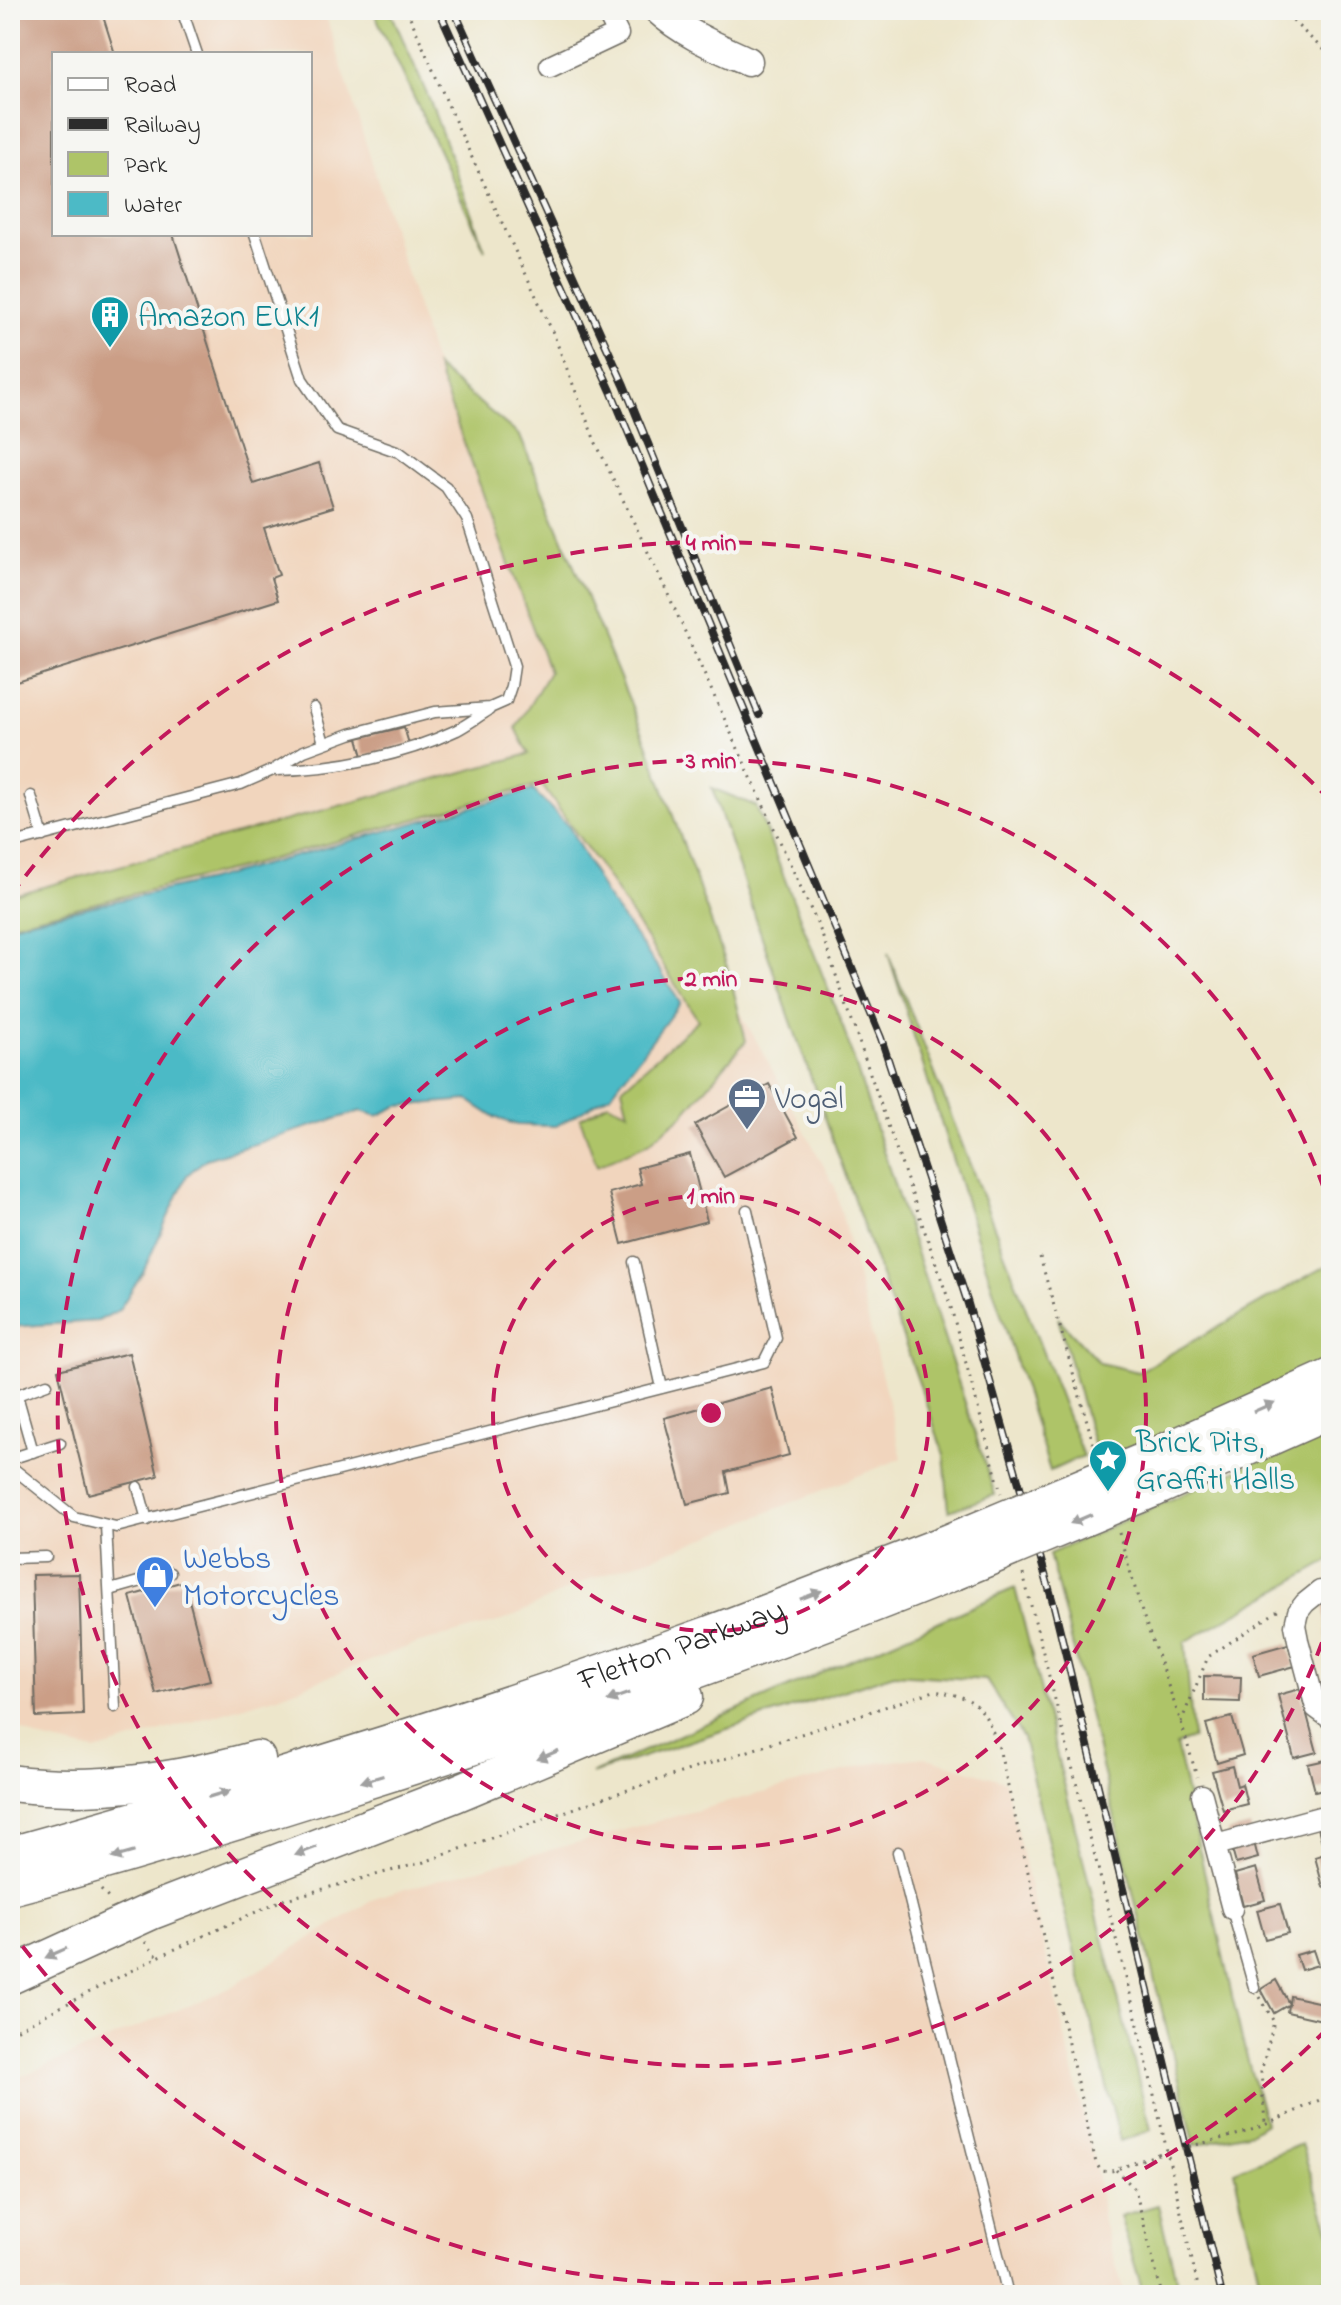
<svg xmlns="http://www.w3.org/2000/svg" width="1341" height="2305" viewBox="0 0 1341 2305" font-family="'Indie Flower',sans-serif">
<rect width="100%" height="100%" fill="#f6f6f2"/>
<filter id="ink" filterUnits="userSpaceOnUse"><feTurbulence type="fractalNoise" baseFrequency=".0125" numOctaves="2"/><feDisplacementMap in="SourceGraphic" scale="16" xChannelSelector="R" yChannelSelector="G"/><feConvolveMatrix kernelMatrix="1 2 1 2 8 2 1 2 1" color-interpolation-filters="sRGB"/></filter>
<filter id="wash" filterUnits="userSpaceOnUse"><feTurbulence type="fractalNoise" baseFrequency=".006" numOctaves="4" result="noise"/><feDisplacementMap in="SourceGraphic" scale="32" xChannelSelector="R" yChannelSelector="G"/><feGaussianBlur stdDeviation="1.8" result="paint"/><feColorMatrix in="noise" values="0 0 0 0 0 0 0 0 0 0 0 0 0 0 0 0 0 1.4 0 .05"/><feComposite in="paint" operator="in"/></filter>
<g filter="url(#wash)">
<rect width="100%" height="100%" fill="#ede6cb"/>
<path fill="#f1d5bd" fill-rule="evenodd" d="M10,10H324L436,367L549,673L760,1047L835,1187L902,1458L687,1545L590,1579L505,1620L415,1644L278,1696L95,1751L37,1738L10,1724ZM54,54H310V234H54Z
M924,1757L1005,1781L1098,2178L1103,2222L1125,2295H10V2081L230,1988L379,1896L870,1764Z"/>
<path fill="#aec468" stroke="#6c784a" stroke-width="2" d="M373,10H390L430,101L485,250Z
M436,367L520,436L647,743L729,972L746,1041L683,1115L647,1144L597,1166L580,1118L608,1103L628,1112L622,1088L698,1020L608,878L541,784L240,868L10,924V896L529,754L516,728L549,672Z
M712,788L756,806L843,1027L995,1495L949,1511L944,1454L774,973Z
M888,953L1083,1456L1050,1471Z
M1331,1263V1365L1100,1468L1058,1318L1100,1363L1138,1372Z
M1331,1428V1560L1185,1642L1193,1738L1176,1745L1241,2036L1265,2123L1251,2132L1195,2145L1063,1607L1049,1554Z
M1015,1588L1151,2130L1120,2141L1023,1738L986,1680L894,1674L591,1774Z
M1301,2144L1331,2235V2276L1291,2295H1263L1234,2171Z
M1158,2205L1180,2295H1144L1120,2216Z"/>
<path fill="#4cbac6" stroke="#3c7278" stroke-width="2" d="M533,790L569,827L605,894L661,972L680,1003L611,1094L556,1126L517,1125L494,1117L468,1100L398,1106L377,1116L361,1111L206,1159L187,1175L144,1270L119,1310L98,1321L10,1327V927L23,922L209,880Z"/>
<g id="blocks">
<path fill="#cb9e86" d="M10,10H101L115,54H54V234H173L253,484L319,463L333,507L264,528L279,575L271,578L278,600L11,684Z
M404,727L409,744L363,756L358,738Z
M769,1084L798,1137L724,1177L695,1125Z
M690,1154L707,1221L622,1244L609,1193L641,1184L637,1168Z
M129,1353L158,1476L88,1494L58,1370Z
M772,1388L789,1455L726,1472L730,1493L687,1504L664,1418Z
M79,1574L83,1715L36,1717L32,1575Z
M184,1581L210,1680L156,1694L130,1596Z
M1331,1603V1640H1327L1324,1604Z
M1288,1644L1295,1666L1259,1676L1253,1654Z
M1204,1676L1241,1677L1240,1702L1204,1701Z
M1300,1689L1317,1752L1294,1758L1278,1695Z
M1232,1717L1243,1755L1217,1763L1206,1724Z
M1326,1760L1331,1787L1315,1791L1308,1764Z
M1232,1766L1237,1786L1242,1784L1247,1804L1223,1810L1212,1771Z
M1331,1812V1843L1323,1846L1315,1817Z
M1250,1826L1258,1858L1236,1864L1227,1832Z
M1331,1852V1884L1323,1887L1315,1857Z
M1256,1868L1265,1900L1243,1906L1235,1874Z
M1280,1904L1288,1933L1265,1939L1257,1910Z
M1313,1950L1318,1965L1301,1970L1296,1955Z
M1276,1980L1289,2004L1290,1996L1331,2005V2022L1287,2012L1288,2005L1274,2013L1261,1989Z"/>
</g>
</g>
<g filter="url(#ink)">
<use href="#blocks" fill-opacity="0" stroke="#6f6c63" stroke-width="2"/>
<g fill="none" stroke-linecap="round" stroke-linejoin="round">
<g stroke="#6f6c63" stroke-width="13">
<path id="lane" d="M182,10L197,54
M314,708L324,743
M276,770C337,769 402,756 457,730C468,724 479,716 489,710
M31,796L43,836
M10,844L241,784L273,770L304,751L350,734L435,712L490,708L506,701L511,686L514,666L467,519L446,487L399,452L337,430L302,379L255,234
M634,1262L662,1388
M10,1393L17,1395L47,1384
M17,1395L33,1452
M10,1459L60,1443
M10,1466L74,1517L116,1527L764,1362L776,1338L747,1210
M138,1487L147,1520
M106,1525L115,1707
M10,1558L46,1557
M110,1590L170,1573
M898,1852L1008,2295
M1232,1909L1254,1987"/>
</g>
<g stroke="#6f6c63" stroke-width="23">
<path id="street" d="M550,66L618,34L606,10
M1320,1591L1305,1603L1298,1612L1295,1625L1298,1640L1316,1708L1331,1719
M1202,1795L1232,1909
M1216,1845L1331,1814"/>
</g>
<g stroke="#6f6c63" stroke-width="31">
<path id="secondary" d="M658,10C684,34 717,47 748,61"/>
</g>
<g stroke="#6f6c63" stroke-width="39">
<g id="highway">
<path d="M1142,1462L1331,1377"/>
<path d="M1153,1489L1331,1410"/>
<path d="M10,1783C95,1794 176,1781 257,1759"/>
<path id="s1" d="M10,1855C243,1791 475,1719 702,1637C783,1607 864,1575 945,1544"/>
<path d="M10,1887C116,1859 220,1827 324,1794C537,1728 748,1655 954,1572"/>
<path d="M10,1976L152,1911L455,1794L685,1697"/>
</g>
</g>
<path stroke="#6f6c63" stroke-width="3" stroke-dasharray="2 6" stroke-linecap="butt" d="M407,10L456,123L553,333L595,441L667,592L821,932L950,1304L1001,1493
M1281,10L1331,57
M1040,1257L1096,1453
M1119,1533L1142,1612L1181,1722L1197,1777
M1023,1574L1138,2025L1200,2295
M1181,1722L1208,1657L1279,1610
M101,1890L111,1901
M145,1942L158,1957
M1260,1997L1274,2022L1261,2072L1265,2123
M10,2033L158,1957L282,1900L424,1862L606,1797L934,1691C978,1697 984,1707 999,1748L1096,2163L1101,2171L1109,2172L1158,2154
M1228,2137C1263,2129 1298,2109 1331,2095
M1116,2170L1135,2189L1162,2295"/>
<use href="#lane" stroke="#fff" stroke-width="10"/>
<use href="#street" stroke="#fff" stroke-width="20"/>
<use href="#secondary" stroke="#fff" stroke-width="28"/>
<use href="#highway" stroke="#fff" stroke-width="36"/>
<g stroke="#2b2b2b" stroke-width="8">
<path id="rail" d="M439,10L611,391L881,1038L968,1304L1054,1606L1222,2295
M454,10L624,385L759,715"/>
</g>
<use href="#rail" stroke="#f6f6f2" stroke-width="5" stroke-dasharray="15" stroke-linecap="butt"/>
<g stroke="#6f6c63" stroke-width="39" stroke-linecap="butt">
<path id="highway-bridge" d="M945,1544L1142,1462
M954,1572L1153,1489"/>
</g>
<path stroke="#6f6c63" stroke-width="3" stroke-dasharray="2 6" stroke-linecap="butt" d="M1158,2154L1228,2137"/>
<use href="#highway-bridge" stroke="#fff" stroke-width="36"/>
</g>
<defs><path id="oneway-solid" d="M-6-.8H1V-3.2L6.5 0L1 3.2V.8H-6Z" transform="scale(2)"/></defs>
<g fill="#a0a0a0">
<use href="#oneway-solid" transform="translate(1264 1407) rotate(-24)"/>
<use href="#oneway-solid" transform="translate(1081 1519) rotate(157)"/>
<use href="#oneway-solid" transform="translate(811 1595) rotate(-21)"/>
<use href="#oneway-solid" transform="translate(618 1697) rotate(161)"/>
<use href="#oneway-solid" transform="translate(548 1755) rotate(157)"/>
<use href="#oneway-solid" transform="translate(372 1779) rotate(163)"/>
<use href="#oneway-solid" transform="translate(219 1794) rotate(-17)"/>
<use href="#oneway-solid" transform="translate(306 1851) rotate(159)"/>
<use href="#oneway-solid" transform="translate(123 1855) rotate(164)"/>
<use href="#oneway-solid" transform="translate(56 1953) rotate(156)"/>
</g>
</g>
<g fill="none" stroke="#c2185b" stroke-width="4" stroke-dasharray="14 10">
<circle cx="711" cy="1413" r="218"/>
<circle cx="711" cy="1413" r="435"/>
<path d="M1330 1620A653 653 0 1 1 1330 1206"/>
<path d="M1327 2029A871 871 0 0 1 11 1931M11 895A871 871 0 0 1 1327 797"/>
</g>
<defs>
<g id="building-pin" transform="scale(2)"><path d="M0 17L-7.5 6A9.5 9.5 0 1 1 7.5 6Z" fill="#0f9aa8" stroke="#f6f6f2"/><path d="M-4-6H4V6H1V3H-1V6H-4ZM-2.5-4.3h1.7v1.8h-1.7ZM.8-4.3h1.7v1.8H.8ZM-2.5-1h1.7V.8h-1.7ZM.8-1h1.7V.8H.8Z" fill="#fff"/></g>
<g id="office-pin" transform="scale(2)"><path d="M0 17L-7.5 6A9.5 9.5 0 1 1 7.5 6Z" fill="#5c6f8a" stroke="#f6f6f2"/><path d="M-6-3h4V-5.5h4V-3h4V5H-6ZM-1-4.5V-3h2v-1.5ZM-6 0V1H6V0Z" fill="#fff"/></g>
<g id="sight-pin" transform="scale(2)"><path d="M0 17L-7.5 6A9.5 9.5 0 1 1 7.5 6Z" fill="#0f9aa8" stroke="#f6f6f2"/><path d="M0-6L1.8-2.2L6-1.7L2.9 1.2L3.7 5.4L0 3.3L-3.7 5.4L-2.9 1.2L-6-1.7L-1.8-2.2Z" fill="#fff"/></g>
<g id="shop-pin" transform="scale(2)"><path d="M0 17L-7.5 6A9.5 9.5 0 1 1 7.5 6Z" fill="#3f7fe0" stroke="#f6f6f2"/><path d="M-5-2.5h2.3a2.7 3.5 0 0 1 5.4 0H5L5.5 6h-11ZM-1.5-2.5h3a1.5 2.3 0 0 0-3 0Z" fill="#fff"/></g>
</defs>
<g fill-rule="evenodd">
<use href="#building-pin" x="110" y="315"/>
<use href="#office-pin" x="747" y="1097"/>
<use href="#sight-pin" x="1108" y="1459"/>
<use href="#shop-pin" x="155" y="1575"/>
</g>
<g text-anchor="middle" stroke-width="8" stroke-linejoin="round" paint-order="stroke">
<g font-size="32" fill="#0d838f" stroke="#f6f6f2" text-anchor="start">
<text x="138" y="326">Amazon EUK1</text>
<text x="1136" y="1452">Brick Pits,<tspan x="1136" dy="37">Graffiti Halls</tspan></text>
</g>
<g font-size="32" fill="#4e5e75" stroke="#f6f6f2" text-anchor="start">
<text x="775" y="1108">Vogal</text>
</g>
<g font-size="32" fill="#366cbe" stroke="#f6f6f2" text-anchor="start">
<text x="183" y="1568">Webbs<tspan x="183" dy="37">Motorcycles</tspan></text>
</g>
<g font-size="32" fill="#2b2b2b" stroke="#f6f6f2">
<text dy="11" stroke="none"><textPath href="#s1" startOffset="704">Fletton Parkway</textPath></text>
</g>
</g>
<circle cx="711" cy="1413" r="12" fill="#c2185b" stroke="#f6f6f2" stroke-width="4"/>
<g font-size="24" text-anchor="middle" font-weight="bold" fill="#c2185b" stroke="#f6f6f2" stroke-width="8" stroke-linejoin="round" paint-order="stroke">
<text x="711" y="550">4 min</text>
<text x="711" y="768">3 min</text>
<text x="711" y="986">2 min</text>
<text x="711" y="1203">1 min</text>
</g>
<rect width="1341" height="2305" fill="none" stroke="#f6f6f2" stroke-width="40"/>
<rect x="52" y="52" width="260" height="184" fill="#f6f6f2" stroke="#a5a5a2" stroke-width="2"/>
<rect x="68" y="78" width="40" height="12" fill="#ffffff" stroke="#a5a5a2" stroke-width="2"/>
<text x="124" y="92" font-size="24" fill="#2b2b2b">Road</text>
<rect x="68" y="118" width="40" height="12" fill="#2b2b2b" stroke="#a5a5a2" stroke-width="2"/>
<text x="124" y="132" font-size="24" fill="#2b2b2b">Railway</text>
<rect x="68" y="152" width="40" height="24" fill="#aec468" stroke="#a5a5a2" stroke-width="2"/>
<text x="124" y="172" font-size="24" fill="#2b2b2b">Park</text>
<rect x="68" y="192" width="40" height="24" fill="#4cbac6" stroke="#a5a5a2" stroke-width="2"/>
<text x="124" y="212" font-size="24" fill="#2b2b2b">Water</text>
</svg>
